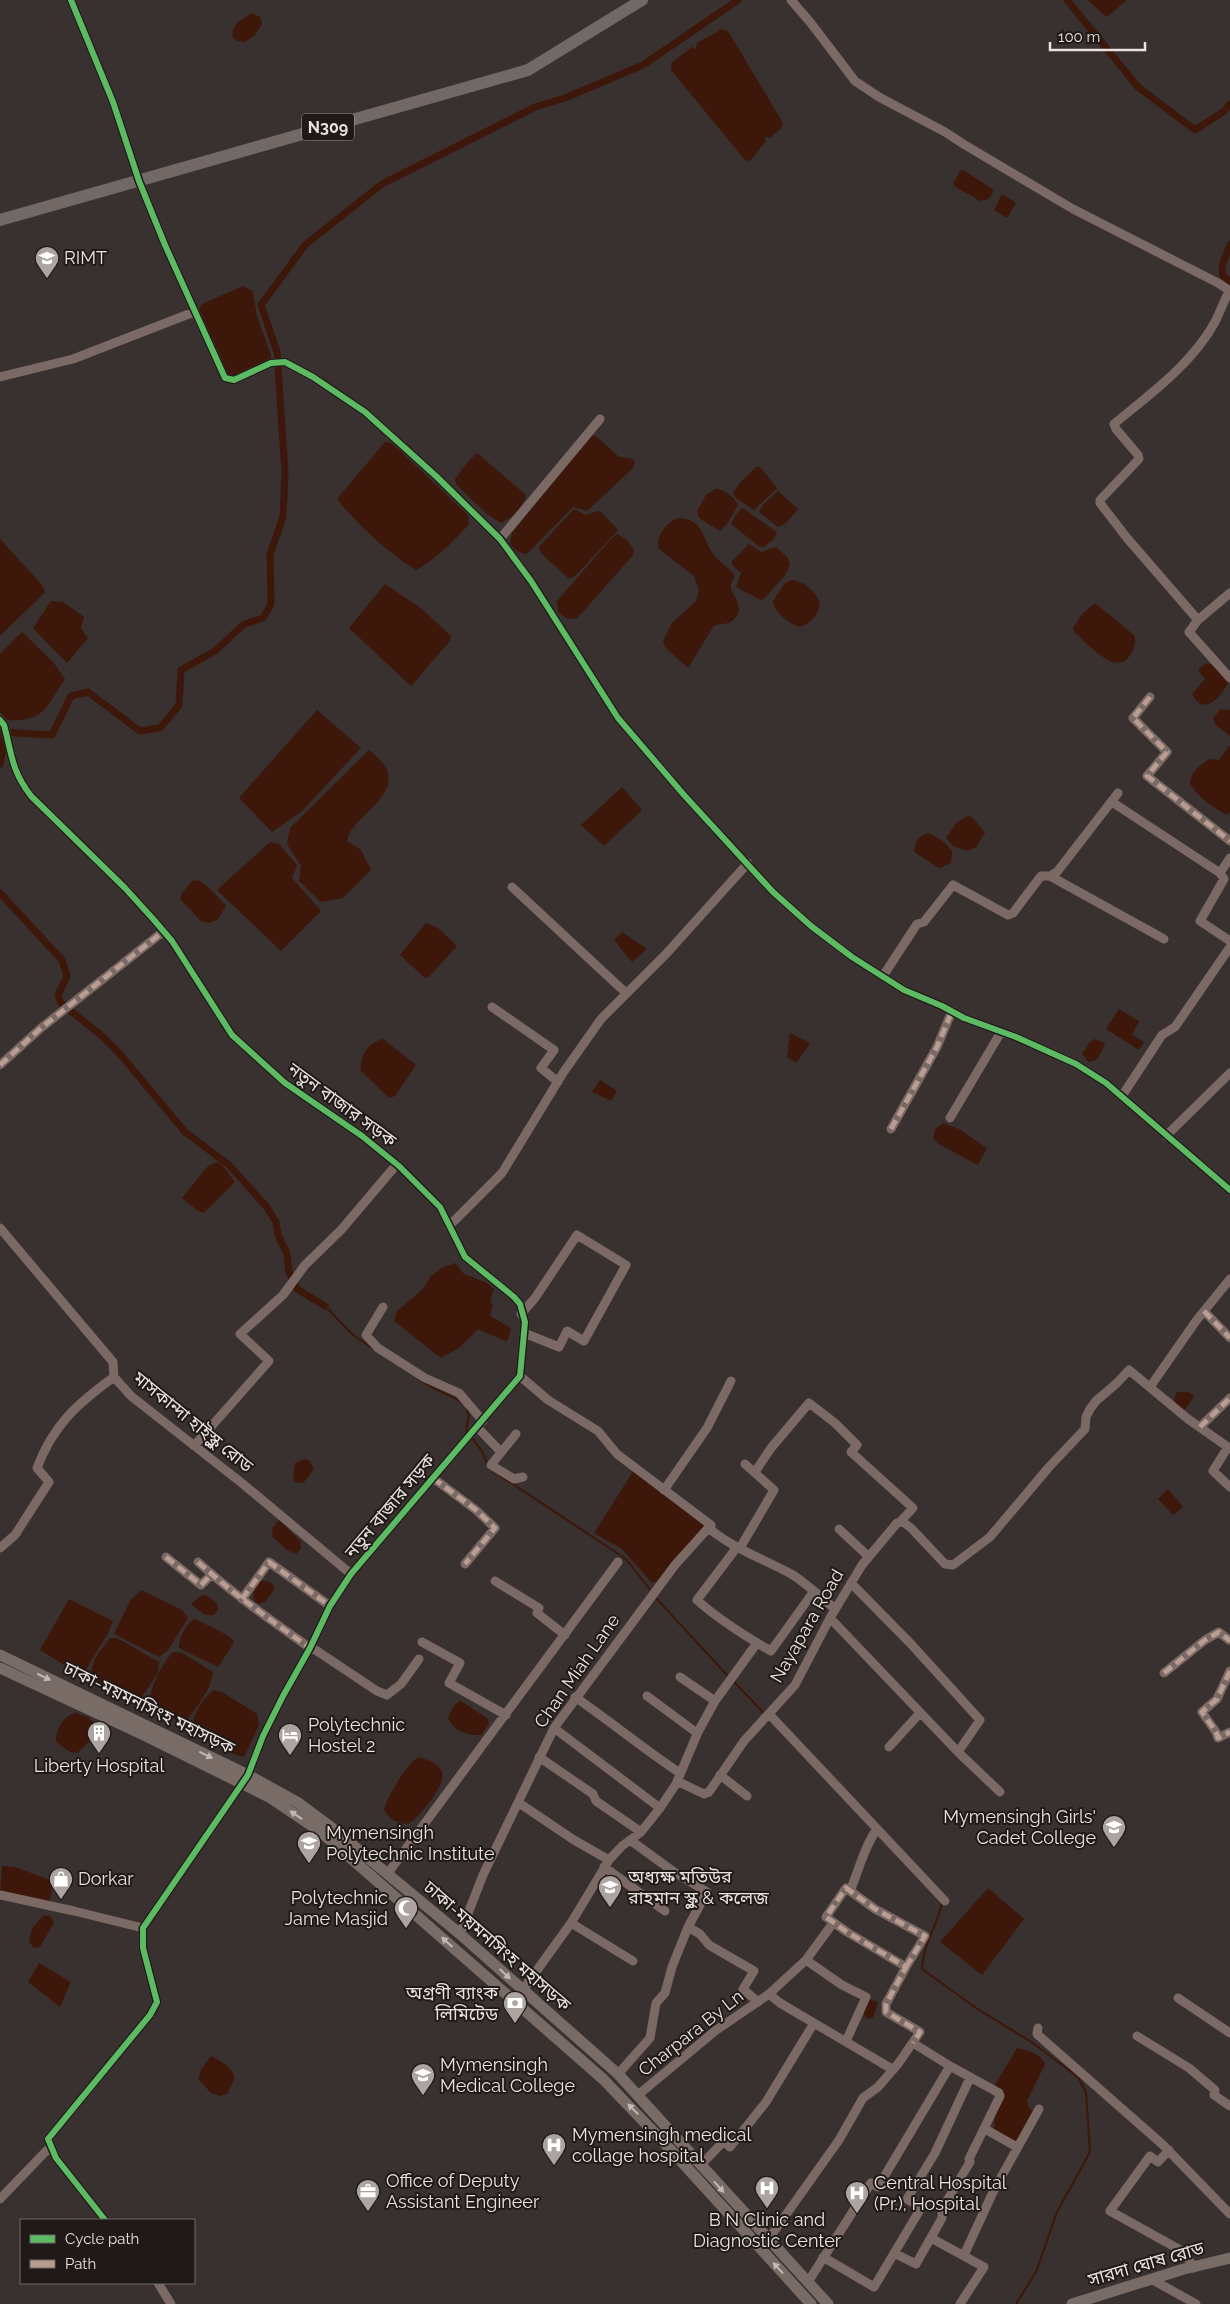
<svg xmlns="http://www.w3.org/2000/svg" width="1230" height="2304" viewBox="0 0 1230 2304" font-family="Raleway,'Noto Sans Bengali',sans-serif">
<rect width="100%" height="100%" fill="#38312f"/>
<path fill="#3d1709" d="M1088,0H1127L1108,16H1105Z
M252,13L260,17L262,24L255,35L245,42L238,41L233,38L232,31L238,22Z
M722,29L728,31L783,123L781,128L770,138L764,137L766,141L750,161L745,160L671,70V63L692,47L696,49L697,43Z
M963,170L994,190L989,199L980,201L954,186L953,184L960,171Z
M1002,194L1016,203L1007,218L994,210Z
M243,286L253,291L257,316L271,355L270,360L238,377L227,375L198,311L202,304Z
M593,435L598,438L619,457L633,459L635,462L632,469L587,511L573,507L528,553L525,554L515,550L510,544L512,533L588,439Z
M385,442L391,443L397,448L468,515L469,524C457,538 433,562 416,570C387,552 359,526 337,499Z
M477,453L526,495C524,507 511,518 501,523L487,514L456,484L455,479L467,463Z
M756,467H760L777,488L754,510L737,499L733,493L739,484Z
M715,489C724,489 735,497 738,505L727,524L720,531L699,518L697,511L706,495Z
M778,491L798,509L786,523L778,527L759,512L762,506Z
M742,508L777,532L774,539L764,547H760L731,524L736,514Z
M574,509L586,515L598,511L601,512L618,530L576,575L569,579L543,555L538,548Z
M678,518C705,519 702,540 714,555C719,562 728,567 734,574C735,579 732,580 731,585C729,595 749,607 732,621C726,626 719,622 713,627L688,668L667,649L663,642L671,624L696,601L699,591L694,576L659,549C655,536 666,523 678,518Z
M617,534L626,539L634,549L633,555L581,614L576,619L566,618L558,612L557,601L611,539Z
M0,539L42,585L45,592L0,636Z
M749,544L761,552L776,547L787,557L790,564L786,574L765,598L761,600L736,587L741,573L732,565V561Z
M792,580C805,582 817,592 820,605C816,617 812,623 799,627C788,622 775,614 773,601L785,583Z
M385,584L422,609L451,636L450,641L411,686L349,628Z
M51,601L63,602L84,617L81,628L88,638L67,663L33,628Z
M1095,603L1135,636C1136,643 1134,649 1130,655C1116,678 1088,643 1075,633L1073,628L1083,613Z
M22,632L53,662L65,679C46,706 46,722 7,720L0,712V654Z
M1206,663L1213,665L1229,681C1222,696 1204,718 1192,694L1205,679L1198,670Z
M1220,709L1230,710V736L1216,725L1213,719Z
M317,710L361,748L301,812L272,832L239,798Z
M1230,745V812L1227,815C1214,808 1196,796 1190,783C1192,770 1199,767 1209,759L1219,760Z
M369,750C375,755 384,763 387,770C398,799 351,816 347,841L361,850L371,870L343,898L321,902L299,881L301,866L287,844L290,828Z
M622,787L642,810L604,846L581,825Z
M968,816L972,817L985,833L976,847L968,851L953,846L946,838L956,823Z
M929,833L944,842L952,851L951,863L939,868L914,852C915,842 918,835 929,833Z
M270,842L279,844L297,865L292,878L321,911L281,951L217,890Z
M198,880L208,887L226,906L218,919L210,923L201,921L180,899L182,893L192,881Z
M426,923L438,928L457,946L429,977L425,978L400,955Z
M622,932L647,949L632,962L614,940Z
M1119,1009L1139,1021L1132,1035L1144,1042L1139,1050L1106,1029Z
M790,1033L810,1043L796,1063L787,1057Z
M383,1039L416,1065L395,1096L389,1098L361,1071C359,1056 369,1042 383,1039Z
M1095,1039L1105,1043L1102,1051L1096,1060L1088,1062L1082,1054L1090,1042Z
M600,1080L617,1091L611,1101L592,1092Z
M943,1123L959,1129L987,1148L978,1165L937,1143L933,1137L936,1128Z
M218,1162L223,1166L235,1182L207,1210L203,1213L198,1211L182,1198L208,1166Z
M455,1263L464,1274L487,1283L494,1289L490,1302L493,1305L490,1316L511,1328L508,1340L505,1341L478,1329L459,1348L441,1358L394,1321L397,1311L422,1290L431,1276L442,1268Z
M1177,1392H1188L1194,1395V1397L1184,1410L1180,1409L1174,1400Z
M305,1459L309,1460L314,1469L304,1482L297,1483L293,1480L295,1463Z
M634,1470L704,1526L657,1581L652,1583L622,1549L594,1533Z
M1168,1489L1183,1507L1173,1515L1158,1499Z
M279,1520L301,1542V1549L296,1554L287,1550L273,1537L272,1529Z
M261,1580L270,1582L275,1588L266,1601L259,1604L255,1602L253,1594L258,1582Z
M141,1590L182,1610L188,1618L168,1650L159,1657L114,1634L130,1601Z
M202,1595L207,1596L217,1603L218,1609L214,1615H205L191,1604Z
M69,1599L113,1621L108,1633L82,1676L40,1650Z
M195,1619L229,1636L233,1640V1644L218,1667L179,1648C179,1638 185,1624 195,1619Z
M110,1638H117L159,1662L158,1673L139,1701L125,1697L90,1676L95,1658Z
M173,1652L182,1653L213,1672C211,1691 195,1709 184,1724L159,1711L150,1704C149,1688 162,1664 173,1652Z
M214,1690L222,1692L257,1714L259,1725L244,1757L233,1754L192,1729C191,1717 204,1696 214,1690Z
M461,1701L488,1719L489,1724L481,1735C468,1736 453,1731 448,1718C451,1712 453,1703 461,1701Z
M76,1713L90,1718L96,1727L92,1739L77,1753L70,1752L56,1742C55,1730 64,1715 76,1713Z
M419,1757C426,1759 439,1764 442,1772C447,1784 418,1819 408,1824C398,1823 388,1819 384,1809C388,1796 408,1761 419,1757Z
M2,1866L15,1867L50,1880L53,1884L49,1902L0,1894Z
M988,1888L1024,1919L982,1975L940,1942Z
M44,1915L50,1916L54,1923L40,1947L34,1948L29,1942L32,1928Z
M39,1963L71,1982L60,2007L28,1982Z
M869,1999L878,2002L873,2018L867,2019L863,2012Z
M1017,2048C1028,2051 1040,2053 1045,2064L1027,2101L1029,2108L1035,2112L1016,2142L994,2130L995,2114L1002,2097L995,2085Z
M211,2056C222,2062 231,2066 235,2078L227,2094L220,2096L211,2093L198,2079L201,2070Z"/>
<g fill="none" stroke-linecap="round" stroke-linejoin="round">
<path stroke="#3d1709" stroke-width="2" d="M325,1306L353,1335L372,1348
M418,1378C432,1390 446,1392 461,1402
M466,1431L469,1415L466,1407
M472,1438L483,1453L488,1466
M493,1471L626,1559L651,1591
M655,1597L728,1676
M733,1681L765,1714
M942,1902C938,1926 923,1943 922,1969L976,2008L1033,2043L1078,2077L1086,2092L1090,2152L1057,2212L1036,2272L1016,2304"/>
<path stroke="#3d1709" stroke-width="7" d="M1067,0L1138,87L1195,130L1223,112L1230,104
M1230,245L1222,266L1223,276L1230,281
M0,732L52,735L71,696L88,692L140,731L160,728L179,705L181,670L215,651L244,624L263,618L271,604L270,554L283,517L285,473L277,352L261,305L305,245L382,184L535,107L565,98L643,65L738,0
M0,740L3,748L0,764
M0,893L62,960L67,976L58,995L61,1003L102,1036L120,1054L185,1132L229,1165L266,1206L276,1222L278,1235L287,1254L289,1272L297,1289L325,1306"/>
<path stroke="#7a6964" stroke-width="9" d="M71,0L113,102L139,181L165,245L225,378L234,380L271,363L285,362L313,377L365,412L437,477L500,539L531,581L618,718L684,795L773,892L811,926L852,957L904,990L942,1006L964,1018L1016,1037L1076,1064L1106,1083L1230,1190
M791,0L810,22L855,81L879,97L945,132L965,145L1073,209L1218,283L1230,291
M0,377L73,359L194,312
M500,539L600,419
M1230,593L1198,620L1189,632L1230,678
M1198,620L1127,538L1100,503V500L1139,459L1138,455L1116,429L1114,424C1150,394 1192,364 1215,322C1220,312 1224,301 1229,291
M1150,697L1133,718L1167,752L1147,776L1230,841
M0,720L4,725C12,754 11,770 31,796L125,888L154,920L172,941L232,1035L285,1083L362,1136L399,1166L440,1207L465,1257L514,1297L520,1304L525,1322L520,1376L351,1574L330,1606L310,1648L283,1696L263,1736L248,1775L143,1928V1948L157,2002L150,2015L48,2139L56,2158L105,2220
M1112,802L1220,873
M1230,858L1220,873L1224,879L1200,921L1230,941
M1050,876L1164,939
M512,887L626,993
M883,976L917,924L924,922L953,885L1008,915L1013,913L1041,876H1050L1057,872L1118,793
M492,1007L554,1050L541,1068L558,1082
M0,1065L41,1028L164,931
M1122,1096L1162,1035L1175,1027L1230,947
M950,1118L1001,1032
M891,1129L937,1047L952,1011
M1166,1136L1230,1073
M449,1226L502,1173L563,1073L601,1019L666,954L748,863
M0,1228L113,1362L114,1377L131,1396L243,1484L351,1574
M383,1307L366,1335L378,1348L425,1378L459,1393L483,1421
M1204,1311L1230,1338
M521,1314L535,1298L577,1235L626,1265L584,1341L567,1331L559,1347L524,1333
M520,1376L548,1400L598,1431L617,1454L711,1525V1530C736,1550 766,1560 793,1575C808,1585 822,1598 835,1609
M1150,1387L1196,1321L1230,1279
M477,1427L501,1452
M1200,1427L1230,1398
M516,1434L491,1465L514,1479L523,1477
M194,1446L269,1361L240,1334L283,1295L305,1265L341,1230L397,1164
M755,1472L771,1448L809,1403L835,1423L857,1445L851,1452L913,1508L900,1522
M433,1478L476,1510L495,1528L465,1564
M664,1490L707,1428L731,1381
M839,1529L868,1556
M737,1547L697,1600C719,1620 745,1636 771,1651L814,1591
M0,1548L15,1535L49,1482L37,1468C53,1425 78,1403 114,1377
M740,1548L774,1490L745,1464
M166,1557L201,1585L212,1574
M198,1562C233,1594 272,1621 310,1648
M495,1581L539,1608L537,1613L565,1635
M851,1583L911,1644L980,1720L958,1752L1000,1792
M242,1599L269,1562L330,1606
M830,1618L958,1752
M422,1642L460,1663L449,1683L506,1715
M311,1647L377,1691L387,1695L401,1684L419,1659
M1230,1671L1217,1699L1202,1712L1216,1732L1218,1738L1230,1732
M1164,1673L1205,1640L1219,1632L1229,1640L1230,1639
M680,1677L715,1701
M647,1696L697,1733
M575,1697C611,1722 644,1749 680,1773
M769,1714L945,1901
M554,1728L660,1808
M889,1747L920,1713
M539,1757L593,1794L596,1801L641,1832
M720,1775L747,1796
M676,1784L698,1732L715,1701L757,1643
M519,1803L574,1840L609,1860
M630,1840L674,1872L707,1892L688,1927L700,1934L709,1945L754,1971L743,1989L758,2002
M604,1867L665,1911
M388,1873L618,1562
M850,1891C859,1870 864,1847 877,1829
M0,1895L74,1911L143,1928
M571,1923L633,1961
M460,1934L483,1875L554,1728L675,1565L711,1525
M806,1960L842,1985L866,1997L847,2039
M522,1991L571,1923L609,1860L622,1846L641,1832L660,1808L676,1784L681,1783L704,1794L709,1792L744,1741L795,1685L830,1618L862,1565L897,1523L903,1522L911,1528L945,1564L953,1565L990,1537L1049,1467L1085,1429L1086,1417L1090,1409L1096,1401L1117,1383L1129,1370L1188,1419L1228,1447L1213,1471L1230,1487
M769,1994L806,1960L833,1923
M1178,1998L1230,2033
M1038,2028L1037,2034L1162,2144L1230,2214
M1137,2036L1189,2068L1215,2090L1214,2095L1230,2106
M618,2074L650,2038L656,2003L665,1993L672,1967L688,1927
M638,2095L715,2031L769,1994L780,2003L892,2069
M985,2129L1017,2147
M1169,2150L1158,2162L1150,2156L1110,2211L1184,2252L1194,2268
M701,2165L724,2141L730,2147L766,2102L814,2023
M0,2199L51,2146
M931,2238L984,2267L960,2304
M768,2240L839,2140L863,2098L878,2087L898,2064L920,2032L886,2012V2004L906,1967L847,1932L826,1917L846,1888L875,1909L925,1936L906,1967
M894,2253L916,2264L942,2218V2209L970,2162L969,2159L1000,2096L999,2093L950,2066L913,2043
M964,2255L994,2190L1039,2109
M823,2257L874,2287L921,2208L907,2199L935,2153L970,2078
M1151,2279L1196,2304
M808,2282L871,2183L878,2187L950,2066
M158,2283L171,2304"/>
<path stroke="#796c66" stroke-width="11" d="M0,1655L248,1775L297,1802L332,1828L460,1934L618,2074L828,2304
M0,1668L146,1736L269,1797L321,1832L603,2079L670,2149L811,2304
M1072,2304L1184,2269L1230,2258"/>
<path stroke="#726866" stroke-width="12" d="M0,220L528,70L642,0"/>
<path stroke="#b99d93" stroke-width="5" stroke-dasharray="10 5" stroke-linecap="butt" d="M1150,697L1133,718L1167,752L1147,776L1230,841
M0,1065L41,1028L164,931
M891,1129L937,1047L952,1011
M1204,1311L1230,1338
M1200,1427L1230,1398
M433,1478L476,1510L495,1528L465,1564
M166,1557L201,1585L212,1574
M198,1562C233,1594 272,1621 310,1648
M242,1599L269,1562L330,1606
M1230,1671L1217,1699L1202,1712L1216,1732L1218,1738L1230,1732
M1164,1673L1205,1640L1219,1632L1229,1640L1230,1639
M906,1967L925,1936L875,1909L846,1888L826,1917L847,1932L906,1967L886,2004V2012L920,2032L913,2043"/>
<g stroke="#1f1917" stroke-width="9">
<path id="cycleway" d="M71,0L113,102L139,181L165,245L225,378L234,380L271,363L285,362L313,377L365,412L437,477L500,539L531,581L618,718L684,795L773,892L811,926L852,957L904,990L942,1006L964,1018L1016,1037L1076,1064L1106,1083L1230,1190
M0,720L4,725C12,754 11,770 31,796L125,888L154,920L172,941L232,1035L285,1083L362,1136L399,1166L440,1207L465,1257L514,1297L520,1304L525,1322L520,1376L351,1574L330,1606L310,1648L283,1696L263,1736L248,1775L143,1928V1948L157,2002L150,2015L48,2139L56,2158L105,2220"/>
</g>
<use href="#cycleway" stroke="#5cba63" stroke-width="6"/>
</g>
<defs><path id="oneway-solid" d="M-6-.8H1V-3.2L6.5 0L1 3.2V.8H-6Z" transform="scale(1.25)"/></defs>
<g fill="#c2b9b5">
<use href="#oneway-solid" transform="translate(44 1677) rotate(26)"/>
<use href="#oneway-solid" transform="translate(206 1755) rotate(26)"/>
<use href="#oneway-solid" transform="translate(296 1815) rotate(-146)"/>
<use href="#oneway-solid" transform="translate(447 1942) rotate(-138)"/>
<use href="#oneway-solid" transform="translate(505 1974) rotate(43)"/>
<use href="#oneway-solid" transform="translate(633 2109) rotate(-134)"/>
<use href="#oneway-solid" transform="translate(719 2187) rotate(48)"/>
<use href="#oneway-solid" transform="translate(778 2268) rotate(-133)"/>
</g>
<defs>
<g id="university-pin" transform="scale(1.25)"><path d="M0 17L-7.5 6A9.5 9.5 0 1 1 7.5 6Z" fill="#aca4a1" stroke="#1f1917"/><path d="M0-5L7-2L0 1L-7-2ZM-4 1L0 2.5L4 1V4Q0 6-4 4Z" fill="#fff"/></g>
<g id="building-pin" transform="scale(1.25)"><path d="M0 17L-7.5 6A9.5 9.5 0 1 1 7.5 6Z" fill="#aca4a1" stroke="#1f1917"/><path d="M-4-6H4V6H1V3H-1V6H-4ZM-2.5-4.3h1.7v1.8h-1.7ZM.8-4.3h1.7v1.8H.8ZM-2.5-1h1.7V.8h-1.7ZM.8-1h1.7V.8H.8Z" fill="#fff"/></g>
<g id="hotel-pin" transform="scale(1.25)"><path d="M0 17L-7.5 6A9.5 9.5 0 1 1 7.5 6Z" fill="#aca4a1" stroke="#1f1917"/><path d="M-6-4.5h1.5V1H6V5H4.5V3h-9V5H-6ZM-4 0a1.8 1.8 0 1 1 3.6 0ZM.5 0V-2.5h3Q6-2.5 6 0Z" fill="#fff"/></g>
<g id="shop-pin" transform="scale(1.25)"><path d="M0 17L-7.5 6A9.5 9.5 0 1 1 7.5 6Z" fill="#aca4a1" stroke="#1f1917"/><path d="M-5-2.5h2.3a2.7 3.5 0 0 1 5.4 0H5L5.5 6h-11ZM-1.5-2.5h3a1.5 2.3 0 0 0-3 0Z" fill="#fff"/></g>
<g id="mosque-pin" transform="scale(1.25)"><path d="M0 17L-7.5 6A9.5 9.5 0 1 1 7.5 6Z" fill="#aca4a1" stroke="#1f1917"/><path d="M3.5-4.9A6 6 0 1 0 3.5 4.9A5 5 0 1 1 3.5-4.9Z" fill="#fff"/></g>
<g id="bank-pin" transform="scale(1.25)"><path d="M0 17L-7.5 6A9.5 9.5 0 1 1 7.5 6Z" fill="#aca4a1" stroke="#1f1917"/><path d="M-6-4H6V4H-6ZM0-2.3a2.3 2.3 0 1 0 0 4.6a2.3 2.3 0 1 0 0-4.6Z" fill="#fff"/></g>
<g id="hospital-pin" transform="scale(1.25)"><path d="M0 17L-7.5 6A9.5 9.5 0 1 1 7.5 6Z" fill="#aca4a1" stroke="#1f1917"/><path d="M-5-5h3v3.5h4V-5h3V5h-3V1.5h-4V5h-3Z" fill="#fff"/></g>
<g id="office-pin" transform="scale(1.25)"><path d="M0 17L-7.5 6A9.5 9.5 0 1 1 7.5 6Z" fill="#aca4a1" stroke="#1f1917"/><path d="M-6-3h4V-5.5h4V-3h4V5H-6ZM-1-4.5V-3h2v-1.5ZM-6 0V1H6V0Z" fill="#fff"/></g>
</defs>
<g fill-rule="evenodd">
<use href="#university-pin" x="47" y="258"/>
<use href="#building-pin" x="99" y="1733"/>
<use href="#hotel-pin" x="290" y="1735"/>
<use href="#university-pin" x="1114" y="1827"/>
<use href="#university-pin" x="309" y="1843"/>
<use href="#shop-pin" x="61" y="1879"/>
<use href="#university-pin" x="610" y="1887"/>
<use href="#mosque-pin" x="406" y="1908"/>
<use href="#bank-pin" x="515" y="2003"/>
<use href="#university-pin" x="423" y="2075"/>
<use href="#hospital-pin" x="554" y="2145"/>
<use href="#hospital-pin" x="767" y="2188"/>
<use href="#office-pin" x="368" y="2191"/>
<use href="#hospital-pin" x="857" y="2193"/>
</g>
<g text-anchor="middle" stroke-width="4" stroke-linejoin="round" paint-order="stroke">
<rect fill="#1f1917" stroke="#ada6a3" stroke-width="1" x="302" y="113.5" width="52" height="27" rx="4"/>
<g font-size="16" font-weight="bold" fill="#eae2df">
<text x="328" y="133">N309</text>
</g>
<g font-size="18" fill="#eae2df" stroke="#1f1917" text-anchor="start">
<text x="64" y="264">RIMT</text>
<text x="308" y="1731">Polytechnic<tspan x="308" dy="21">Hostel 2</tspan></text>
<text x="99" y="1772" text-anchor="middle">Liberty Hospital</text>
<text x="1096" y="1823" text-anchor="end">Mymensingh Girls'<tspan x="1096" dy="21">Cadet College</tspan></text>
<text x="326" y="1839">Mymensingh<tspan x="326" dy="21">Polytechnic Institute</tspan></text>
<text x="628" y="1883">অধ্যক্ষ মতিউর<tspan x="628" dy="21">রাহমান স্কুল &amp; কলেজ</tspan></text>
<text x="78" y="1885">Dorkar</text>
<text x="388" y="1904" text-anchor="end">Polytechnic<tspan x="388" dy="21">Jame Masjid</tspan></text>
<text x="498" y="1999" text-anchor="end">অগ্রণী ব্যাংক<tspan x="498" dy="21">লিমিটেড</tspan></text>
<text x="440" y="2071">Mymensingh<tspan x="440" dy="21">Medical College</tspan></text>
<text x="572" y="2141">Mymensingh medical<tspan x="572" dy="21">collage hospital</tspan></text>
<text x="386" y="2187">Office of Deputy<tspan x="386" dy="21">Assistant Engineer</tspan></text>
<text x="874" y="2189">Central Hospital<tspan x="874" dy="21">(Pr.), Hospital</tspan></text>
<text x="767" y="2226" text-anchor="middle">B N Clinic and<tspan x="767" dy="21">Diagnostic Center</tspan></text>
</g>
<g font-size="18" fill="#eae2df" stroke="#1f1917">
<text transform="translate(342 1105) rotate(36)" y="6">নতুন বাজার সড়ক</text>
<text transform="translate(193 1422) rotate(39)" y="6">মাসকান্দা হাইস্কুল রোড</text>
<text transform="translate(390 1506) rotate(-50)" y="6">নতুন বাজার সড়ক</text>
<text transform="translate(807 1626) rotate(-60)" y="6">Nayapara Road</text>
<text transform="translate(577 1671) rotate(-55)" y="6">Chan Miah Lane</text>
<text transform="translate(149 1708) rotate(26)" y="6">ঢাকা-ময়মনসিংহ মহাসড়ক</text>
<text transform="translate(497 1946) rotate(41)" y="6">ঢাকা-ময়মনসিংহ মহাসড়ক</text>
<text transform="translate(691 2033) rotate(-38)" y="6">Charpara By Ln</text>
<text transform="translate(1146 2264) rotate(-16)" y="6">সারদা ঘোষ রোড</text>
</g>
</g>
<rect x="20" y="2219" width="175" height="65" fill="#1f1917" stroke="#706967"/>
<rect x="30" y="2235" width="25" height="8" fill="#5cba63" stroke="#706967"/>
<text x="65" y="2244" font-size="15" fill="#eae2df">Cycle path</text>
<rect x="30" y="2260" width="25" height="8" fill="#b99d93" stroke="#706967"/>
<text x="65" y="2269" font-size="15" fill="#eae2df">Path</text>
<path d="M1050 42v8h95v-8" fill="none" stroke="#eae2df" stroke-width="2.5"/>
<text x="1058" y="42" font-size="15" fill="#eae2df" stroke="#1f1917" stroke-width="4" paint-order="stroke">100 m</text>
</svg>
